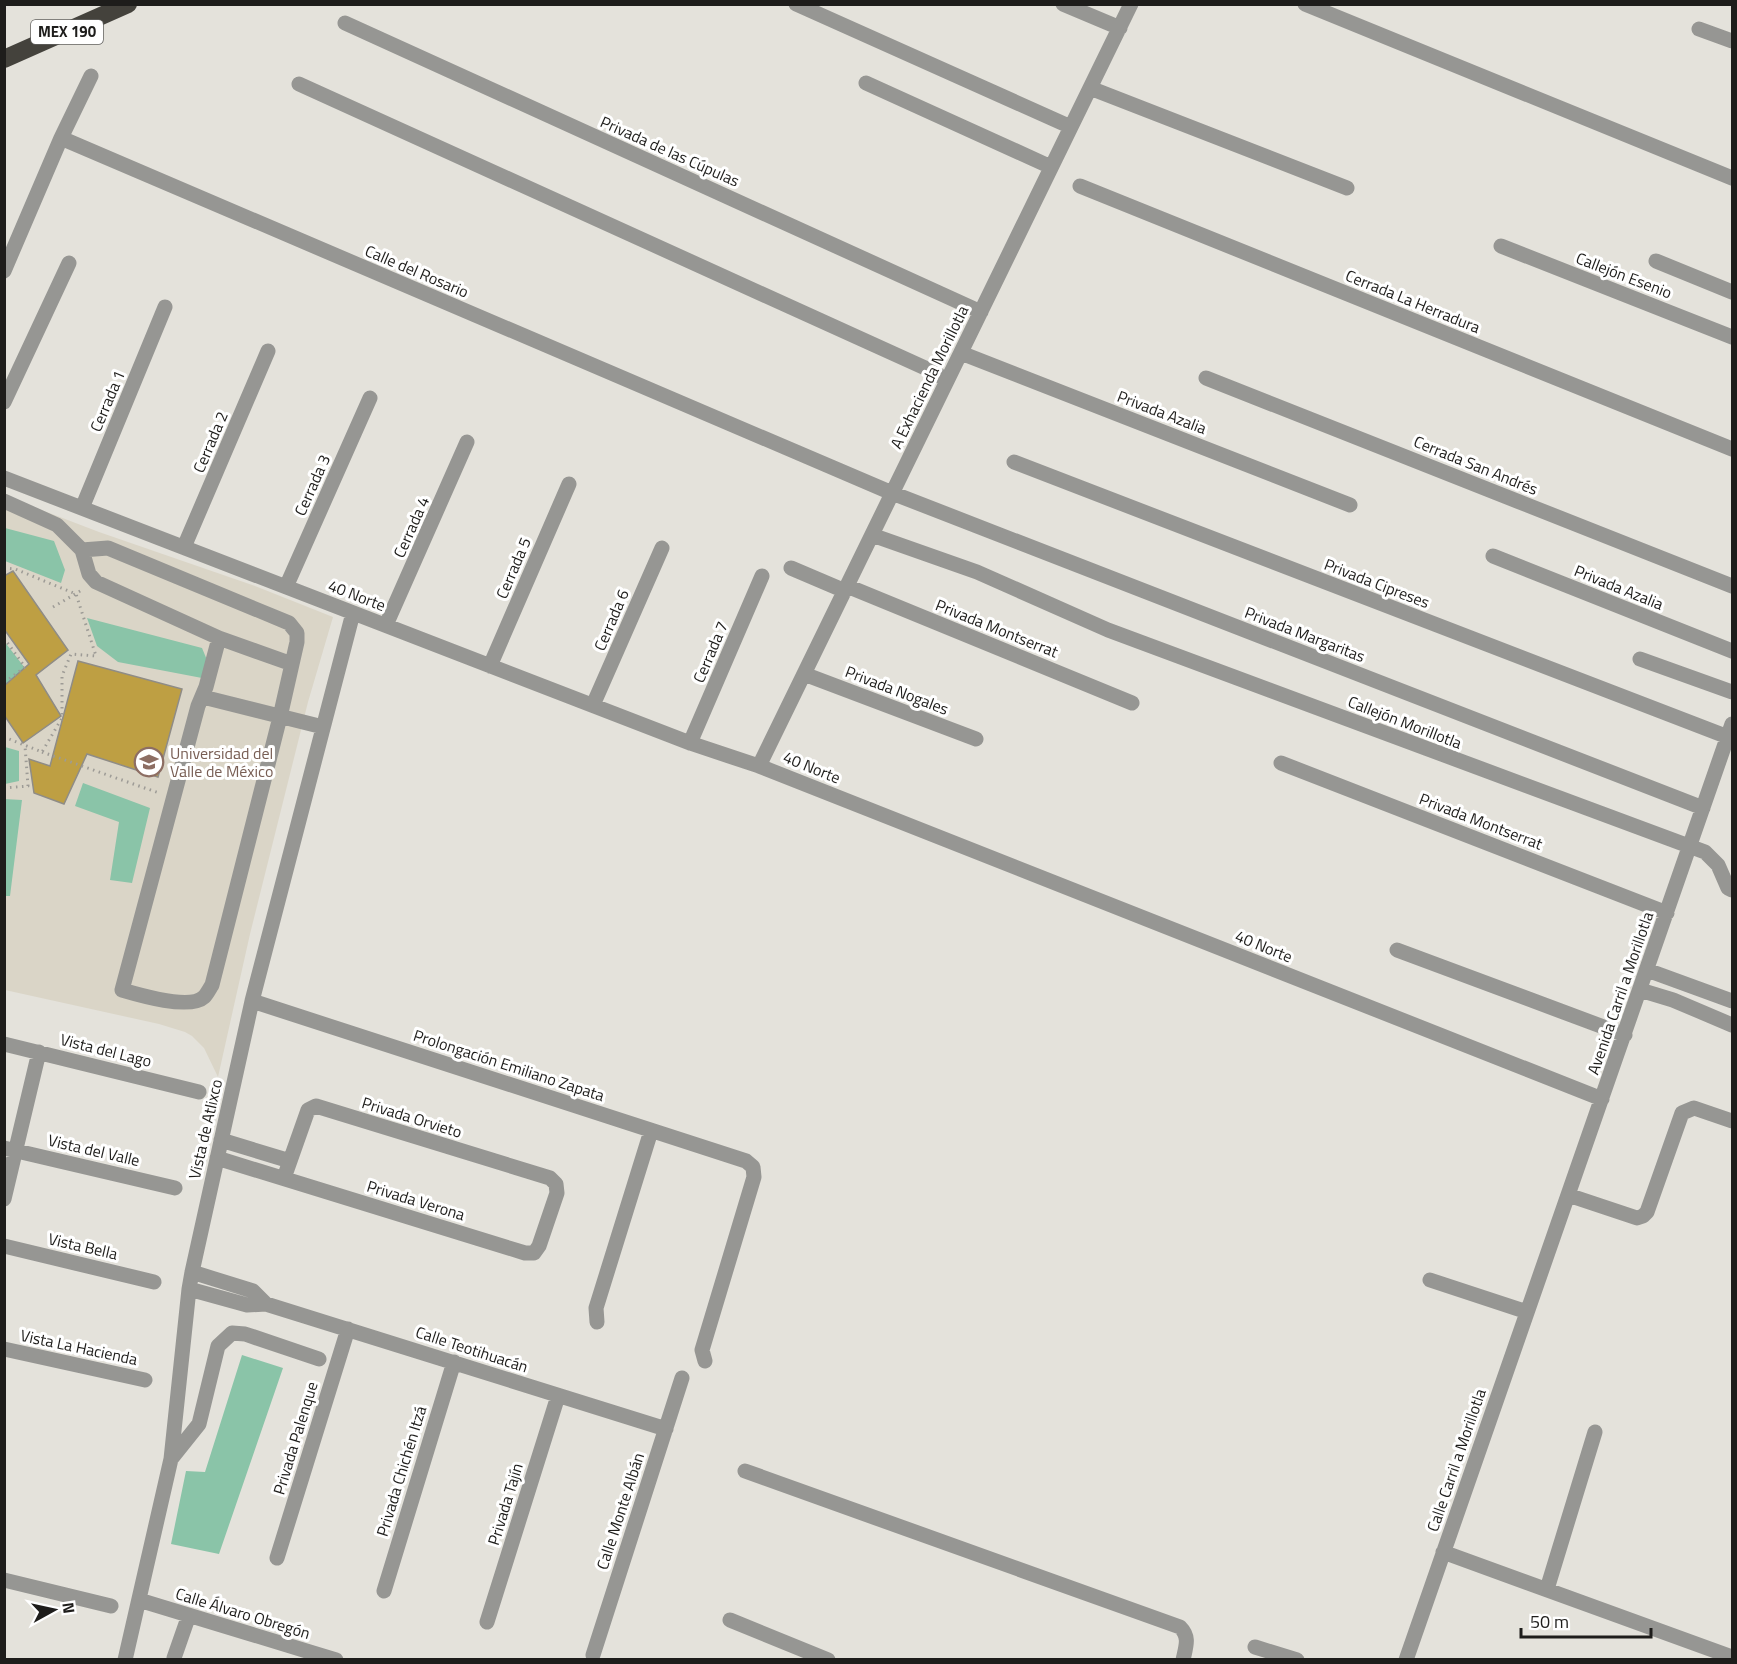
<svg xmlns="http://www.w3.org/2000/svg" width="1737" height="1664" viewBox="0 0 1737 1664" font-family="'Titillium Web',sans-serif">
<rect width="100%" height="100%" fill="#e4e2db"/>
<path fill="#dad5c7" d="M5,496L99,532L255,586L333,617L308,702L250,934L218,1077L204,1048L192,1036L185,1032L159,1024L5,990Z"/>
<path fill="#8ac4a8" d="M5,528L54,541L65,570L61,583L5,561Z
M87,618L202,648L207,660L202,678L118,662L97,646Z
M4,641L25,668L4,686Z
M5,747L19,751V781L5,784Z
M83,783L150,808L132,883L110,880L119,822L75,806Z
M4,799L22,800L10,896H5Z
M242,1355L283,1368L219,1554L171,1544L186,1471L205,1472Z"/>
<path fill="#be9f43" stroke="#8f8c86" stroke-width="1.5" d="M13,571L68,650L36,675L61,716L23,743L4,715V686L29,664L4,629V576Z
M78,661L182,689L158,777L87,754L64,804L34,793L29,759L50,766Z"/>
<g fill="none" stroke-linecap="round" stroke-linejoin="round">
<path stroke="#9d9b96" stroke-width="3" stroke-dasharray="1.5 4.5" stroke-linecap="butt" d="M4,568L15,569L76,594L96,656L71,654L62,676V718L42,752L4,737
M53,607L82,590
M4,638L25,667L4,683
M42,752L159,793
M4,788L28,786L25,746"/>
<path stroke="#969693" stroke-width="15" d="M796,4L1071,127
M1063,4L1120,28
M1305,4L1732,178
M345,23L981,312
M1699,29L1732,41
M866,83L1051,167
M299,84L934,372L947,381
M1090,88L1347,188
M61,138L892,493L1703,808
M1080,186L1732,449
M1501,246L1732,337
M1656,261L1732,292
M4,271L61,138L91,76
M961,353L1350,505
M1206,378L1732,586
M4,402L69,263
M1014,462L1728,737
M4,478L690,743L759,766L1602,1099
M4,501L57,525L82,550
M82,508L165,307
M872,535L977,572L1108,630L1705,852L1718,865L1728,888L1732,890
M184,547L268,351
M1493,556L1732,651
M791,568L845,591
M847,586L1132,703
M286,587L370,398
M386,625L467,442
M219,638L206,687L198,706L122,990C139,995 190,1010 204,997C207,994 210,988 212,985L280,717L297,642V633L289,623L108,548L82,550L89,574L96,582L219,638L292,664
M1640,659L1732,692
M490,666L569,484
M804,674L976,739
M203,697L323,727
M593,705L662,548
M690,743L762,576
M1281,763L1667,913
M759,766L1131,4
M1397,950L1625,1035
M1647,970L1732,1001
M1640,990L1673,1000L1732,1025
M252,1001L746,1161L753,1167L754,1177L702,1350L705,1361
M4,1044L199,1092
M221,1140L290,1161
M4,1148L175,1188
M217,1158L525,1253H534L539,1246L557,1193L556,1184L550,1178L316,1106L308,1110L284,1178
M1568,1195L1637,1218L1643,1216L1647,1212L1682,1113L1694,1108L1732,1121
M4,1199L39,1052
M4,1246L154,1282
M192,1272L253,1291L266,1304
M1430,1280L1527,1312
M189,1289L247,1305L266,1304L666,1429
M597,1322L596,1308L651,1131
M4,1349L145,1380
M171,1459L199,1424L218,1346L232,1333L245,1334L319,1359
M745,1471L1180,1627C1190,1637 1186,1646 1183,1660
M1443,1552L1732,1657
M277,1558L348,1329
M4,1580L111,1606
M1547,1589L1595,1432
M384,1591L454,1362
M139,1600L336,1660
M730,1620L828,1660
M487,1622L558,1396
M1255,1647L1297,1660
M593,1655L682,1378
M174,1658L189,1615
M125,1660L171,1459L189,1289L192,1272L252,1001L353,613
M1406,1660L1732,724"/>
<path stroke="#44423c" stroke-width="18" d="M4,59L128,4"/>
</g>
<defs>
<g id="university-ring" transform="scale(1.5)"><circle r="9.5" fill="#fff" stroke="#8d6e63" stroke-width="1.5"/><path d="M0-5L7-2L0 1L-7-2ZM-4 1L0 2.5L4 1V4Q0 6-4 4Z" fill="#8d6e63"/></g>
</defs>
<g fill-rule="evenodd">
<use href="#university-ring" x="149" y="762"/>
</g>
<g text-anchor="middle" stroke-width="6" stroke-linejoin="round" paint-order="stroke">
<rect fill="#fff" stroke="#62615f" stroke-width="1.5" x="31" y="20" width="72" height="24" rx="4.5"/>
<g font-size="15" font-weight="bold" fill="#1e1d1b">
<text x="67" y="37">MEX 190</text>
</g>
<g font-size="16" fill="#1e1d1b" stroke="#fff">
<text transform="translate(670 151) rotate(24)" y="6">Privada de las Cúpulas</text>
<text transform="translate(417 271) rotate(23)" y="6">Calle del Rosario</text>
<text transform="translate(1624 275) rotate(21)" y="6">Callejón Esenio</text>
<text transform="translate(1413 301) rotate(22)" y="6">Cerrada La Herradura</text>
<text transform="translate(929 377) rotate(-64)" y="6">A Exhacienda Morillotla</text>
<text transform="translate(107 401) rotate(-67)" y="6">Cerrada 1</text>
<text transform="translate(1162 412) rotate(21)" y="6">Privada Azalia</text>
<text transform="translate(210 442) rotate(-67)" y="6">Cerrada 2</text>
<text transform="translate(1476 465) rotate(22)" y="6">Cerrada San Andrés</text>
<text transform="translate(312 485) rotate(-66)" y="6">Cerrada 3</text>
<text transform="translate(411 527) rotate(-66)" y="6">Cerrada 4</text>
<text transform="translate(513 568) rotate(-67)" y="6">Cerrada 5</text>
<text transform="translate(1377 583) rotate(21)" y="6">Privada Cipreses</text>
<text transform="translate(1619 587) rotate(22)" y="6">Privada Azalia</text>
<text transform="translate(357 595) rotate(21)" y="6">40 Norte</text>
<text transform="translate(611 620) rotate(-67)" y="6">Cerrada 6</text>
<text transform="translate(997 628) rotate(22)" y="6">Privada Montserrat</text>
<text transform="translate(1305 634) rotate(21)" y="6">Privada Margaritas</text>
<text transform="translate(710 652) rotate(-67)" y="6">Cerrada 7</text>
<text transform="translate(897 690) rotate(21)" y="6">Privada Nogales</text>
<text transform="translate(1405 722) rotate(21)" y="6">Callejón Morillotla</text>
<text transform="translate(812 767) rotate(22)" y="6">40 Norte</text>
<text transform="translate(1481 821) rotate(21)" y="6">Privada Montserrat</text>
<text transform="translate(1264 946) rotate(22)" y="6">40 Norte</text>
<text transform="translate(1620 993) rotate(-71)" y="6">Avenida Carril a Morillotla</text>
<text transform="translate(106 1050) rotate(14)" y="6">Vista del Lago</text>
<text transform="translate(509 1065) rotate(18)" y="6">Prolongación Emiliano Zapata</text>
<text transform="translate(412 1117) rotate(17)" y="6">Privada Orvieto</text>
<text transform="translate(205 1129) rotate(-77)" y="6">Vista de Atlixco</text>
<text transform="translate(94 1150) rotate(13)" y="6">Vista del Valle</text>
<text transform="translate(416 1200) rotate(17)" y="6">Privada Verona</text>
<text transform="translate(83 1246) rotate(13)" y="6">Vista Bella</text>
<text transform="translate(79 1347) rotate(12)" y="6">Vista La Hacienda</text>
<text transform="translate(472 1349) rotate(18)" y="6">Calle Teotihuacán</text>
<text transform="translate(295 1438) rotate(-73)" y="6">Privada Palenque</text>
<text transform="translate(1456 1460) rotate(-71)" y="6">Calle Carril a Morillotla</text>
<text transform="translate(401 1471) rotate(-73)" y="6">Privada Chichén Itzá</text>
<text transform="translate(505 1504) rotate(-73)" y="6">Privada Tajín</text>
<text transform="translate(620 1511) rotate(-72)" y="6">Calle Monte Albán</text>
<text transform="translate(243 1613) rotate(17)" y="6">Calle Álvaro Obregón</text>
</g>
<g font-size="16" fill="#785e54" stroke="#fff" text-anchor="start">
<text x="170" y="759">Universidad del<tspan x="170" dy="18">Valle de México</tspan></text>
</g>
</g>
<rect width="1737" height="1664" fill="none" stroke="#1e1d1b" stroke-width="12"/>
<g transform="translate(54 1610) rotate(82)" stroke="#ffffff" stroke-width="4.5" paint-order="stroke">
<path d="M0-4.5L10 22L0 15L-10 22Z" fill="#1e1d1b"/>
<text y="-9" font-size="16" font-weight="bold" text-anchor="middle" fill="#1e1d1b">N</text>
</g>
<path d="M1521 1628v9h130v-9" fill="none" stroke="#1e1d1b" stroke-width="3"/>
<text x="1530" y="1628" font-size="18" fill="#1e1d1b" stroke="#ffffff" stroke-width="4.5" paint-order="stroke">50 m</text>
</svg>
